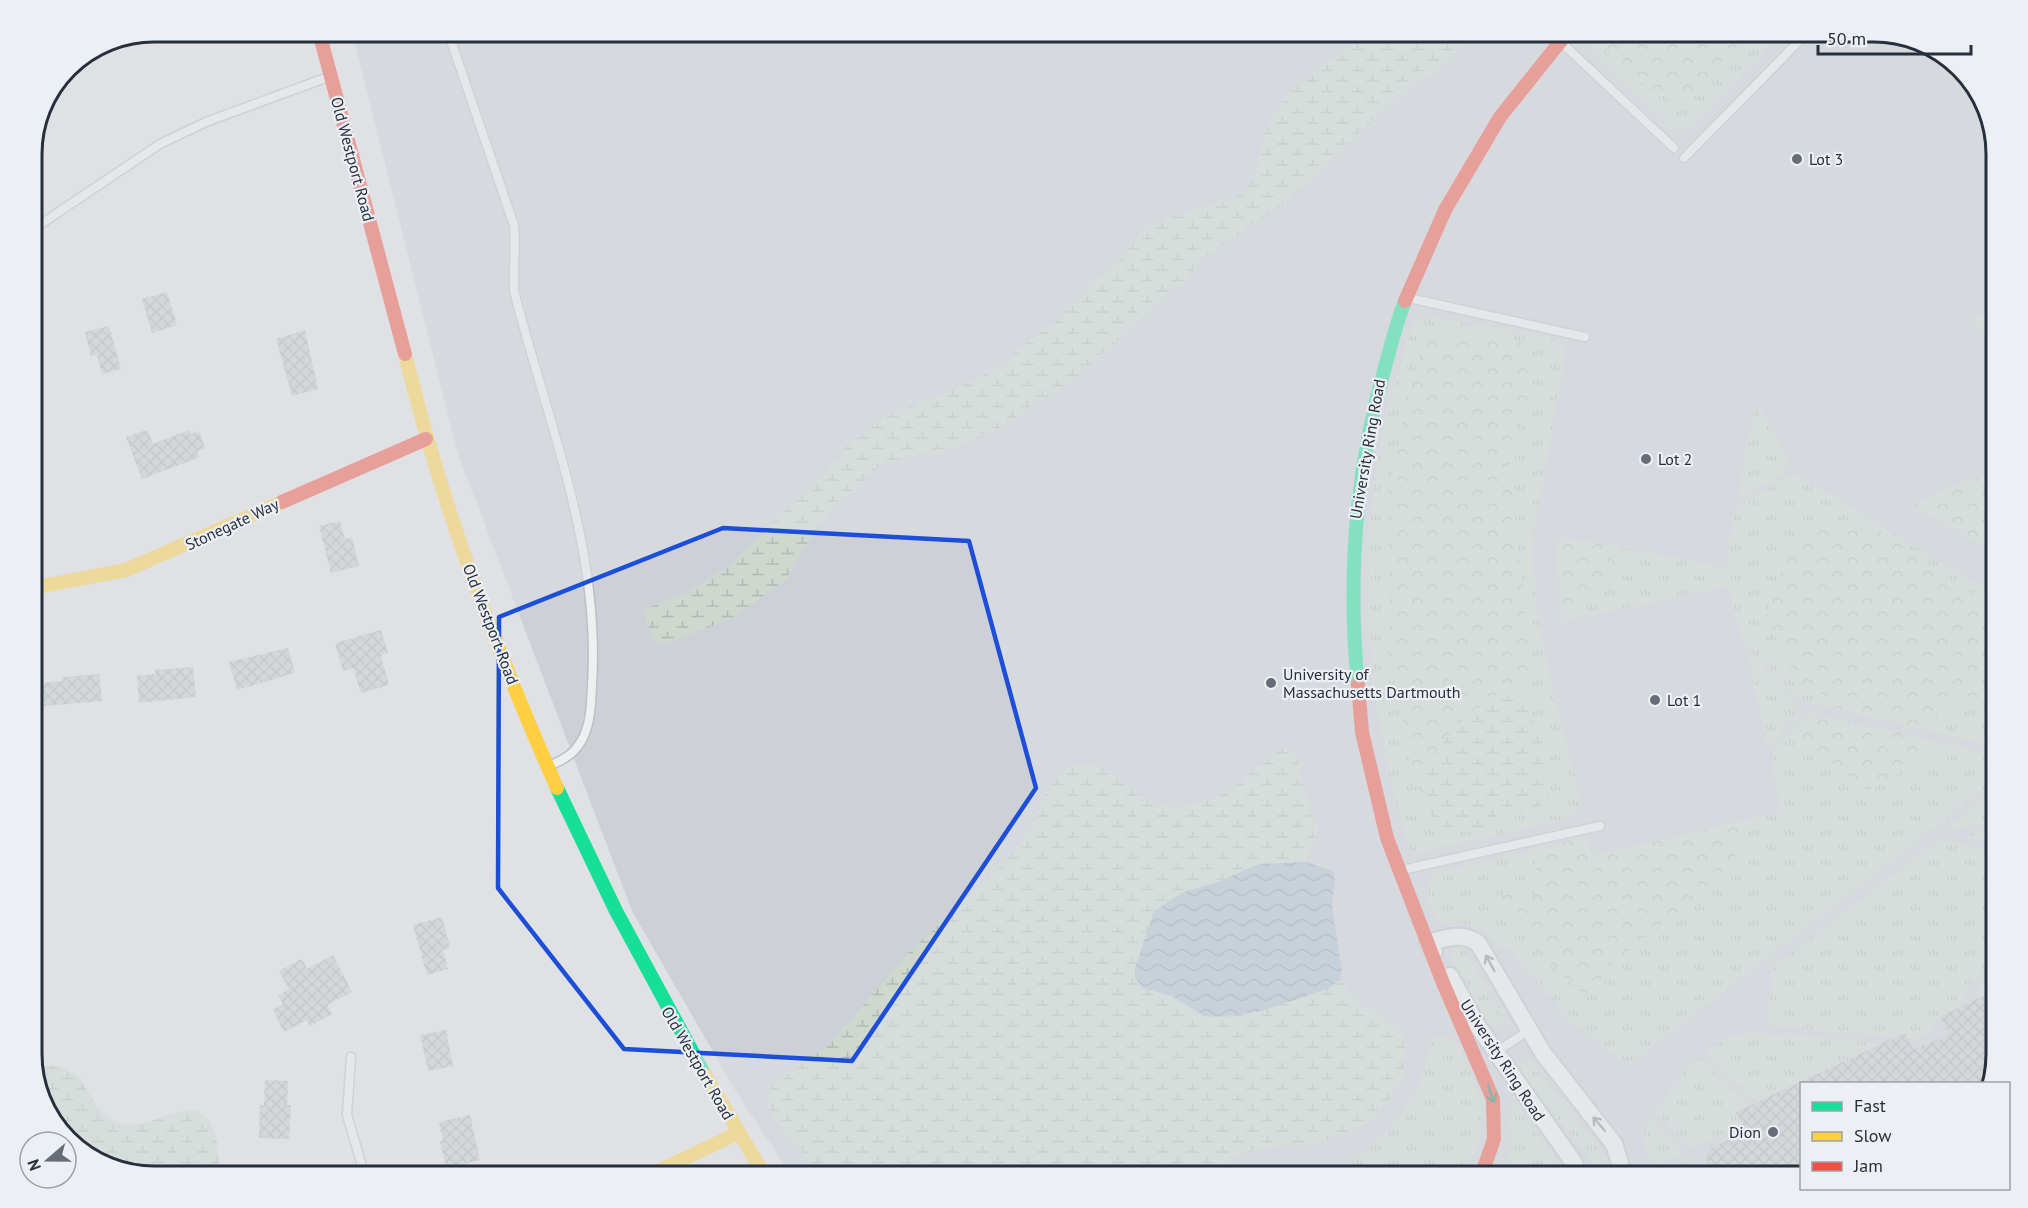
<svg xmlns="http://www.w3.org/2000/svg" width="2028" height="1208" viewBox="0 0 2028 1208" font-family="'PT Sans',sans-serif">
<defs>
<pattern id="grass-tufts" width="24" height="20" patternUnits="userSpaceOnUse" patternTransform="scale(1.5)"><rect width="24" height="20" fill="#cfd8cf"/><path d="M3 7l-1-3M5 7V3M7 7l1-3M15 17l-1-3M17 17v-4M19 17l1-3" fill="none" stroke="#b2bab3"/></pattern>
<pattern id="forest-crowns" width="20" height="18" patternUnits="userSpaceOnUse" patternTransform="scale(1.5)"><rect width="20" height="18" fill="#cfd8cf"/><path d="M2 6a3 3 0 1 1 6 0M12 15a3 3 0 1 1 6 0" fill="none" stroke="#b2bab3"/></pattern>
<pattern id="wetland-marsh" width="20" height="14" patternUnits="userSpaceOnUse" patternTransform="scale(1.5)"><rect width="20" height="14" fill="#cfd8cf"/><path d="M1 5h8M5 5V1M11 12h8M15 12V8" fill="none" stroke="#b2bab3"/></pattern>
<pattern id="water-waves" width="16" height="10" patternUnits="userSpaceOnUse" patternTransform="scale(1.5)"><rect width="16" height="10" fill="#aebdce"/><path d="M0 5q4-4 8 0t8 0" fill="none" stroke="#8e9aa8"/></pattern>
<pattern id="building-cross-hatch" width="8" height="8" patternUnits="userSpaceOnUse" patternTransform="scale(1.5)"><rect width="8" height="8" fill="#c7c9cc"/><path d="M0 0l8 8M0 8l8-8" fill="none" stroke="#abadb0"/></pattern>
</defs>
<rect width="100%" height="100%" fill="#dfe1e4"/>
<path fill="#cdd0d7" d="M352,32H1874L1935,48L1980,93L1996,147V1054L1988,1083L1802,1084L1801,1176H792L738,1095L632,911L458,454Z"/>
<path fill="url(#grass-tufts)" d="M1589,32L1730,56L1750,32H1783L1693,125L1682,130L1672,128L1589,49L1584,39Z
M1996,311V347L1969,319Z
M1426,316L1554,338L1566,350L1533,537C1530,625 1561,712 1579,798V805L1568,819L1416,853L1410,849C1366,717 1355,558 1385,422C1393,388 1404,354 1413,321Z
M1760,408L1787,459L1784,473L1737,500L1754,410Z
M1796,474L1996,595V611L1882,531L1821,693L1824,706L1803,701L1744,644L1728,586L1562,622L1558,586L1564,611L1579,609L1612,584L1613,546L1725,567L1735,510L1788,476Z
M1747,652L1754,657L1791,696L1798,709L1772,743L1767,744Z
M1966,704L1996,710V740H1991L1996,741V746L1932,731L1935,715L1946,706Z
M1791,731L1869,791L1945,743L1996,756V772L1988,779L1989,783H1992L1629,1065L1565,1016L1558,1009L1557,1000L1552,1001L1551,994L1546,995L1544,987L1540,988L1539,980L1535,981L1509,948L1500,949C1483,920 1468,924 1439,922C1428,908 1420,887 1435,874L1537,849L1535,898L1604,969L1683,908L1741,853L1738,822L1781,812L1771,754Z
M1987,797L1996,815V821L1952,830L1950,825Z
M1996,828V844L1970,837L1968,834Z
M1941,838L1996,853V950L1955,1010L1931,1022L1935,1030L1913,1039L1769,1025L1772,968Z
M1457,946L1464,949L1504,1020L1500,1029L1491,1028L1451,957V950Z
M1996,963V1001L1971,1012L1968,1005Z
M1746,1034L1814,1036L1913,1049L1840,1083L1802,1084L1791,1106L1783,1089L1755,1103L1705,1051L1730,1036Z
M1433,1037L1454,1038C1476,1080 1495,1117 1470,1163L1468,1149L1465,1148V1168L1458,1176H1329L1339,1165L1361,1156L1393,1126L1417,1091Z
M1699,1056L1748,1106L1736,1112L1741,1124L1691,1148L1653,1110Z
M1529,1061L1597,1145L1605,1160L1606,1176H1598L1590,1158L1521,1072L1520,1066Z
M1514,1101L1558,1162L1563,1176H1502L1511,1152L1510,1106Z
M1649,1117L1683,1153L1651,1166L1643,1138Z
M1691,1160L1700,1176H1655Z"/>
<path fill="url(#forest-crowns)" d="M1600,32H1750L1695,91L1669,99C1640,83 1607,66 1600,32Z
M1425,330L1522,341L1521,361L1535,371L1509,465L1532,669L1521,693C1538,718 1551,770 1548,800L1538,810L1512,816L1489,828L1465,832L1446,829L1438,825L1423,806L1407,745L1390,663L1388,486Z
M1996,472V553L1912,505L1951,486Z
M1810,529L1882,531L1996,611V710C1972,705 1955,698 1935,715L1932,731L1824,706L1821,693L1799,684L1765,617L1790,547Z
M1558,537L1613,546L1612,584L1579,609L1564,611L1557,573Z
M1808,713L1945,743L1869,791L1791,731Z
M1738,822L1741,853L1683,908L1604,969L1598,993L1582,994L1498,908L1505,891L1535,897L1537,849L1587,837L1592,856Z"/>
<path fill="url(#wetland-marsh)" d="M1372,32H1475L1447,62L1433,75L1418,81L1362,130L1288,201L1201,260L1183,283L1173,289L1148,316L1130,327L1107,351L1100,354L1091,365L1048,397L1033,403L1019,416L985,436L936,454L906,457L877,468L829,513L804,548L786,580L732,618L668,644L654,642L644,613L647,608L683,594L729,567L775,520L812,488L849,444L886,415L958,388L1007,362L1017,350L1061,318L1086,292L1091,283L1114,266L1140,234L1153,223L1236,197C1262,178 1256,158 1265,131C1268,121 1278,109 1284,100C1307,69 1344,55 1372,32Z
M1515,685C1537,715 1552,762 1548,800C1536,811 1526,810 1512,816C1495,823 1482,832 1464,832C1418,830 1415,785 1436,753C1456,722 1483,702 1515,685Z
M1286,748L1296,756L1300,767L1299,776L1318,829L1306,862L1258,864L1218,882L1181,893L1154,911L1135,968L1142,988L1172,996L1183,1005L1224,1017L1261,1011L1328,989L1340,980L1359,1002L1402,1031L1406,1043L1403,1076L1380,1112L1361,1127L1315,1144L1259,1149L1233,1158L1226,1168L1229,1176H822L776,1122L767,1098L771,1086L828,1046L910,951L1002,865L1029,831L1047,792L1059,774L1071,765H1098L1145,799L1167,806H1188L1227,793L1277,751Z
M56,1065C63,1069 75,1073 80,1079C92,1095 98,1116 119,1123C139,1130 163,1115 182,1111C217,1102 222,1154 217,1176H154L93,1160L48,1115L35,1072L38,1068Z"/>
<path fill="url(#water-waves)" d="M1306,862L1333,871L1335,881L1332,906L1342,971L1340,980L1328,989L1261,1011L1224,1017L1204,1016L1172,996L1142,988L1135,977V968L1154,911L1181,893L1218,882L1258,864Z"/>
<path fill="url(#building-cross-hatch)" d="M167,292L177,325L152,333L142,299Z
M109,326L121,369L102,374L97,355L91,356L85,332Z
M305,330L318,389L292,396L276,339Z
M147,430L153,444L189,430L191,434L199,431L205,448L197,451L200,457L142,479L126,437Z
M340,521L345,539L352,538L359,566L331,573L319,526Z
M381,630L388,653L381,656L389,685L361,693L353,668L343,671L335,643Z
M288,648L295,673L237,690L229,662Z
M193,667L196,697L139,703L137,676L156,674L155,670Z
M99,674L102,701L44,706L42,683L63,681V677Z
M442,917L450,948L443,950L448,969L427,975L413,925Z
M333,955L352,992L327,1005L332,1014L310,1026L307,1020L284,1032L273,1010L283,1004L278,995L289,989L279,971L302,959L307,969Z
M1996,990V1054L1988,1083H1802V1176H1712L1706,1159L1710,1148L1745,1133L1736,1112L1905,1033L1913,1049L1949,1036L1941,1016Z
M446,1030L453,1066L428,1071L420,1035Z
M265,1080L288,1081L287,1105H291L289,1139L259,1138L260,1105H264Z
M470,1115L480,1160L464,1164L467,1176H448L440,1141L443,1140L439,1122Z"/>
<g fill="none" stroke-linecap="round" stroke-linejoin="round">
<g stroke="#bdbfc2" stroke-width="11">
<path id="lane" d="M448,32L514,225C516,247 513,268 514,291C547,420 601,549 592,685C591,705 591,729 578,746C571,756 560,761 549,766
M1563,44L1674,148
M1684,158L1808,32
M32,230L160,144L206,122L328,77
M1409,298L1585,337
M1402,870L1600,826
M1494,1053L1528,1031
M351,1057L347,1115L365,1176"/>
</g>
<g stroke="#bdbfc2" stroke-width="20">
<path id="street" d="M1434,952L1428,943C1446,938 1462,932 1478,943L1543,1053L1614,1144L1620,1163L1621,1176
M1450,976L1477,1025L1574,1163L1578,1176"/>
</g>
<use href="#lane" stroke="#eeeff1" stroke-width="8"/>
<use href="#street" stroke="#eeeff1" stroke-width="16"/>
<path stroke="#16e098" stroke-width="14" d="M1358,685C1347,576 1356,468 1386,363C1392,342 1397,321 1405,301
M557,788L616,911L705,1075"/>
<path stroke="#ffcf43" stroke-width="14" d="M405,354C442,506 494,646 557,788
M32,588L126,570L282,502
M705,1075L765,1176
M648,1176L738,1133"/>
<path stroke="#f24e42" stroke-width="14" d="M319,32L405,354
M1405,301L1445,210L1500,117L1568,32
M282,502L426,439
M1358,685L1362,732L1387,838L1443,983L1493,1099L1494,1139L1481,1176"/>
</g>
<defs><path id="oneway-shaft" d="M-6 0H5M1.5-3L5.5 0L1.5 3" fill="none" stroke-width="1.6" stroke-linecap="round" stroke-linejoin="round" transform="scale(1.5)"/></defs>
<g stroke="#8a8e96">
<use href="#oneway-shaft" transform="translate(1490 963) rotate(-119)"/>
<use href="#oneway-shaft" transform="translate(1599 1124) rotate(-131)"/>
</g>
<use stroke="#1f7e65" href="#oneway-shaft" transform="translate(1491 1094) rotate(72)"/>
<path d="M0 0H2028V1208H0ZM723,528L969,541L1036,788L852,1061L624,1049L498,888L499,617Z" fill="#dfe1e4" fill-opacity=".55" fill-rule="evenodd"/>
<path fill="none" stroke="#1d4ed8" stroke-width="4.5" stroke-linejoin="round" d="M723,528L969,541L1036,788L852,1061L624,1049L498,888L499,617Z"/>
<g fill="#676d77" stroke="#eceff4" stroke-width="2">
<circle cx="1797" cy="159" r="6"/>
<circle cx="1646" cy="459" r="6"/>
<circle cx="1271" cy="683" r="6"/>
<circle cx="1655" cy="700" r="6"/>
<circle cx="1773" cy="1132" r="6"/>
</g>
<g text-anchor="middle" stroke-width="4.5" stroke-linejoin="round" paint-order="stroke">
<g font-size="16" fill="#272e3c" stroke="#eceff4">
<text transform="translate(353 159) rotate(75)" y="6">Old Westport Road</text>
<text transform="translate(1367 449) rotate(-80)" y="6">University Ring Road</text>
<text transform="translate(232 524) rotate(-25)" y="6">Stonegate Way</text>
<text transform="translate(491 624) rotate(69)" y="6">Old Westport Road</text>
<text transform="translate(1503 1060) rotate(57)" y="6">University Ring Road</text>
<text transform="translate(698 1063) rotate(60)" y="6">Old Westport Road</text>
</g>
<g font-size="16" fill="#272e3c" stroke="#eceff4" text-anchor="start">
<text x="1809" y="165">Lot 3</text>
<text x="1658" y="465">Lot 2</text>
<text x="1283" y="680">University of<tspan x="1283" dy="18">Massachusetts Dartmouth</tspan></text>
<text x="1667" y="706">Lot 1</text>
<text x="1761" y="1138" text-anchor="end">Dion</text>
</g>
</g>
<path d="M0 0H2028V1208H0ZM154 42H1874A112 112 0 0 1 1986 154V1054A112 112 0 0 1 1874 1166H154A112 112 0 0 1 42 1054V154A112 112 0 0 1 154 42Z" fill="#eceff4" fill-rule="evenodd"/>
<path fill="none" stroke="#272e3c" stroke-width="3" d="M154 42H1874A112 112 0 0 1 1986 154V1054A112 112 0 0 1 1874 1166H154A112 112 0 0 1 42 1054V154A112 112 0 0 1 154 42Z"/>
<rect x="1800" y="1082" width="210" height="108" fill="#eceff4" stroke="#9da2aa" stroke-width="1.5"/>
<rect x="1812" y="1102" width="30" height="9" fill="#16e098" stroke="#9da2aa" stroke-width="1.5"/>
<text x="1854" y="1112" font-size="18" fill="#272e3c">Fast</text>
<rect x="1812" y="1132" width="30" height="9" fill="#ffcf43" stroke="#9da2aa" stroke-width="1.5"/>
<text x="1854" y="1142" font-size="18" fill="#272e3c">Slow</text>
<rect x="1812" y="1162" width="30" height="9" fill="#f24e42" stroke="#9da2aa" stroke-width="1.5"/>
<text x="1854" y="1172" font-size="18" fill="#272e3c">Jam</text>
<g transform="translate(48 1160) rotate(250)"><circle r="28" fill="#eceff4" stroke="#9da2aa" stroke-width="1.5"/>
<path d="M0-4.5L10 22L0 15L-10 22Z" fill="#676d77"/>
<text y="-9" font-size="16" font-weight="bold" text-anchor="middle" fill="#272e3c">N</text>
</g>
<path d="M1818 45v9h153v-9" fill="none" stroke="#272e3c" stroke-width="3"/>
<text x="1827" y="45" font-size="18" fill="#272e3c" stroke="#eceff4" stroke-width="4.5" paint-order="stroke">50 m</text>
</svg>
